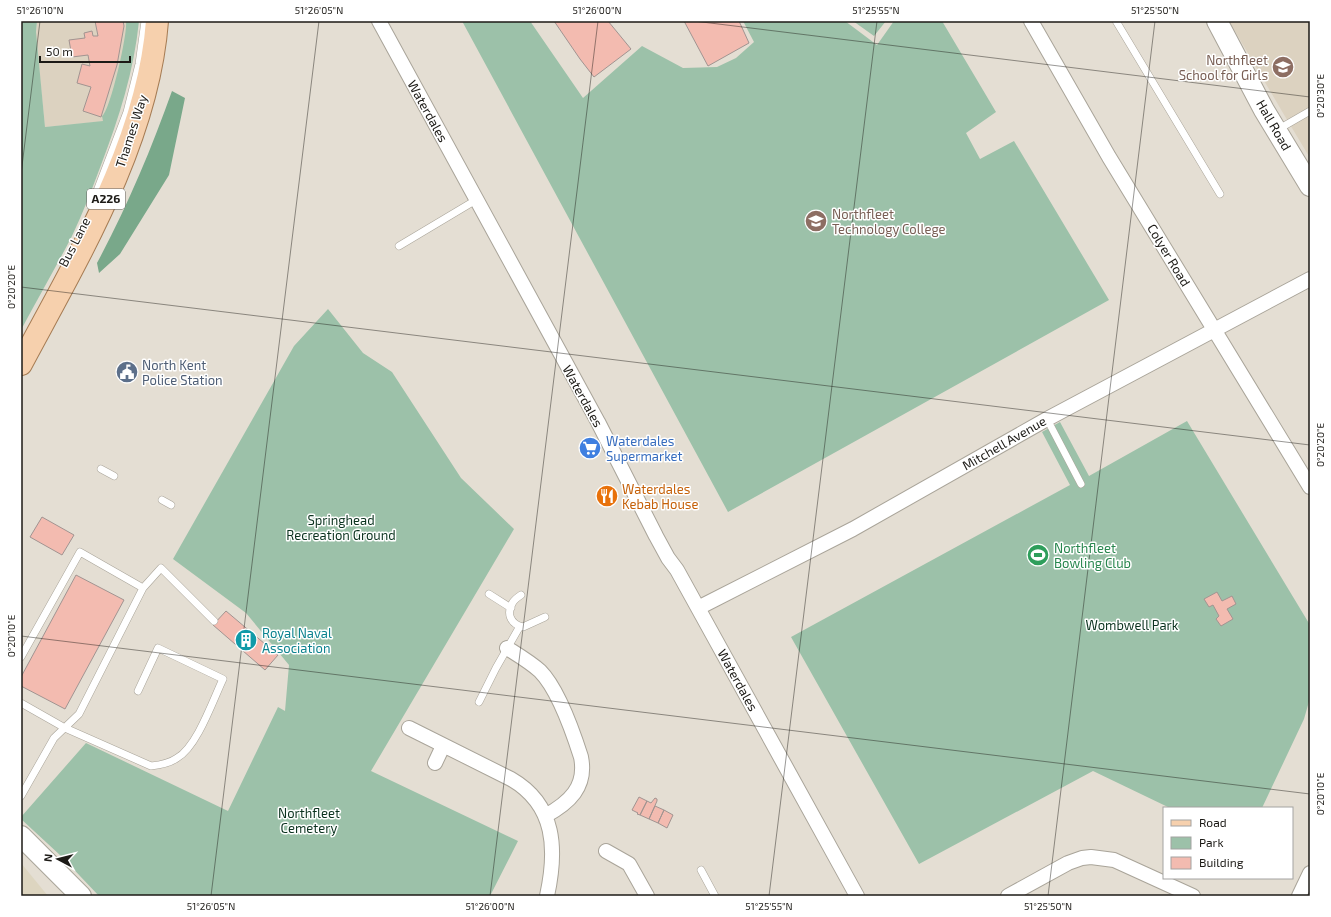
<svg xmlns="http://www.w3.org/2000/svg" width="1331" height="917" viewBox="0 0 1331 917" font-family="'Exo 2',sans-serif">
<rect width="100%" height="100%" fill="#e4ded3"/>
<path fill="#ddd5c0" d="M21,863L48,896H21Z"/>
<path fill="#dcd2c0" d="M37,21H133L108,121L45,127L36,36Z
M1229,21H1310V158L1283,113Z"/>
<path fill="#9cc1a9" d="M21,21H37L36,32L45,127L103,121L102,116C110,112 128,33 126,21H139C134,71 119,118 101,165C92,189 83,213 72,236C56,267 38,298 21,330Z
M462,21H530L583,98L642,46L683,68L717,67L736,58L754,42L743,21H845L877,45L894,21H942L996,112L966,133L980,159L1014,141L1109,300L728,512Z
M853,21H886L874,36Z
M328,309L363,353L392,372L461,478L514,529L371,771L518,841L490,896H99L61,856L21,819V817L86,743L228,811L278,707L285,711L289,665L246,613L173,559L294,346Z
M1187,421L1310,625V698L1304,719L1262,808H1170L1093,771L919,864L791,637L1070,485L1042,432L1060,422L1089,476Z"/>
<path fill="#79a88a" d="M172,91L185,98L169,175L120,254L99,273L97,263C127,207 151,150 172,91Z"/>
<path fill="#f3bbb0" stroke="#a19491" d="M95,21H123L124,26L117,65L101,117L83,111L91,87L77,83L82,64L90,66L88,55L72,57L69,40L85,38L84,33L92,31L93,36H98Z
M554,21H608L631,49L594,77L580,59Z
M684,21H739L749,43L708,66Z
M42,517L74,535L62,555L30,537Z
M76,575L124,600L65,709L21,686V677Z
M1217,592L1222,601L1232,596L1236,604L1227,609L1233,619L1221,626L1216,619L1219,616L1213,605L1209,607L1204,599Z
M226,611L278,655L265,670L213,625Z
M639,797L647,801L640,815L637,814L638,813L632,810Z
M655,798L657,799V801L649,819L640,815L647,801L651,803Z
M655,806L664,810L658,823L649,819Z
M664,810L673,815L667,828L658,823Z"/>
<g fill="none" stroke-linecap="round" stroke-linejoin="round">
<g stroke="#a9a499" stroke-width="8">
<path id="lane" d="M1116,21L1220,194
M1277,130L1310,111
M92,204L127,112L139,64L145,21
M399,246L476,200
M1047,419L1081,484
M101,469L114,476
M162,500L171,505
M489,594L511,608
M521,595C518,597 515,599 513,602C506,613 510,624 523,627L545,617
M21,657L80,552L143,588
M479,702L496,668L520,626
M21,703L65,728L151,766C160,765 170,763 177,758C197,747 213,700 223,679L158,648L138,691
M21,796L54,738L79,714L143,588L161,568L214,621
M701,870L715,896"/>
</g>
<g stroke="#a9a499" stroke-width="16">
<path id="street" d="M379,21L598,422L656,536L668,558L677,570L857,896
M1031,21L1109,157L1310,487
M698,608L853,529L1047,419L1310,279
M507,648C518,655 530,662 540,671C558,689 573,732 581,757C587,787 569,803 545,816
M409,728L511,779C556,805 557,850 547,896
M435,763L443,746
M606,851L629,864L647,896
M1008,896L1068,863L1082,858L1091,857L1114,860L1193,896
M1299,896L1310,873"/>
</g>
<g stroke="#a9a499" stroke-width="22">
<path id="secondary" d="M1217,21L1264,110L1310,186
M21,836L81,896"/>
</g>
<g stroke="#a67c54" stroke-width="24">
<path id="primary" d="M21,364C77,259 148,142 157,21"/>
</g>
<use href="#lane" stroke="#fff" stroke-width="7"/>
<use href="#street" stroke="#fff" stroke-width="14"/>
<use href="#secondary" stroke="#fff" stroke-width="20"/>
<use href="#primary" stroke="#f6d0ad" stroke-width="22"/>
</g>
<path fill="none" stroke="#1c1a16" stroke-width="1" stroke-opacity="0.45" d="M694,21L1310,97M21,174L40,21M21,287L1310,445M21,636L1310,794M211,896L319,21M490,896L598,21M769,896L877,21M1048,896L1155,21"/>
<defs>
<g id="school-disc" transform="scale(1.15)"><circle r="9.5" fill="#8d6e63" stroke="#fff"/><path d="M0-5L7-2L0 1L-7-2ZM-4 1L0 2.5L4 1V4Q0 6-4 4Z" fill="#fff"/></g>
<g id="civic-disc" transform="scale(1.15)"><circle r="9.5" fill="#5c6f8a" stroke="#fff"/><path d="M-.6-6.5H3V-4.5H.6V-3L4-1V1h2V6H-6V1h2V-1L-.6-3ZM-1.2 2.5V6h2.4V2.5Z" fill="#fff"/></g>
<g id="supermarket-disc" transform="scale(1.15)"><circle r="9.5" fill="#3f7fe0" stroke="#fff"/><path d="M-6-5.5h2.5l.6 2H6L4.5 2H-2.5L-4.4-4H-6ZM-1.5 3.2a1.3 1.3 0 1 0 .1 0ZM3 3.2a1.3 1.3 0 1 0 .1 0Z" fill="#fff"/></g>
<g id="restaurant-disc" transform="scale(1.15)"><circle r="9.5" fill="#e8710a" stroke="#fff"/><path d="M-5-6h1v4h1v-4h1v4h1v-4h1v5L-1.5 .5V6h-2V.5L-5-1ZM5-6V6H3V1.5H1.5Q1.5-4 5-6Z" fill="#fff"/></g>
<g id="stadium-disc" transform="scale(1.15)"><circle r="9.5" fill="#2e9e5b" stroke="#fff"/><path d="M0-5a6.5 5 0 1 0 0 10a6.5 5 0 1 0 0-10ZM-3.5-1.8h7v3.6h-7Z" fill="#fff"/></g>
<g id="building-disc" transform="scale(1.15)"><circle r="9.5" fill="#0f9aa8" stroke="#fff"/><path d="M-4-6H4V6H1V3H-1V6H-4ZM-2.5-4.3h1.7v1.8h-1.7ZM.8-4.3h1.7v1.8H.8ZM-2.5-1h1.7V.8h-1.7ZM.8-1h1.7V.8H.8Z" fill="#fff"/></g>
</defs>
<g fill-rule="evenodd">
<use href="#school-disc" x="1283" y="67"/>
<use href="#school-disc" x="816" y="221"/>
<use href="#civic-disc" x="127" y="372"/>
<use href="#supermarket-disc" x="590" y="448"/>
<use href="#restaurant-disc" x="607" y="496"/>
<use href="#stadium-disc" x="1038" y="555"/>
<use href="#building-disc" x="246" y="640"/>
</g>
<g text-anchor="middle" stroke-width="3" stroke-linejoin="round" paint-order="stroke">
<rect fill="#fff" stroke="#605f5c" stroke-width="1" x="87" y="189" width="38" height="20" rx="3"/>
<g font-size="12" font-weight="bold" fill="#1c1a16">
<text x="106" y="203">A226</text>
</g>
<g font-size="13" fill="#785e54" stroke="#fff" text-anchor="end">
<text x="1268" y="65">Northfleet<tspan x="1268" dy="15">School for Girls</tspan></text>
<text x="832" y="219" text-anchor="start">Northfleet<tspan x="832" dy="15">Technology College</tspan></text>
</g>
<g font-size="13" fill="#1c1a16" stroke="#fff">
<text transform="translate(428 111) rotate(61)" y="5">Waterdales</text>
<text transform="translate(1274 125) rotate(60)" y="5">Hall Road</text>
<text transform="translate(131 131) rotate(-72)" y="5">Thames Way</text>
<text transform="translate(74 242) rotate(-63)" y="5">Bus Lane</text>
<text transform="translate(1169 255) rotate(59)" y="5">Colyer Road</text>
<text transform="translate(583 396) rotate(61)" y="5">Waterdales</text>
<text transform="translate(1004 443) rotate(-30)" y="5">Mitchell Avenue</text>
<text transform="translate(738 680) rotate(61)" y="5">Waterdales</text>
</g>
<g font-size="13" fill="#4e5e75" stroke="#fff" text-anchor="start">
<text x="142" y="370">North Kent<tspan x="142" dy="15">Police Station</tspan></text>
</g>
<g font-size="13" fill="#366cbe" stroke="#fff" text-anchor="start">
<text x="606" y="446">Waterdales<tspan x="606" dy="15">Supermarket</tspan></text>
</g>
<g font-size="13" fill="#c56008" stroke="#fff" text-anchor="start">
<text x="622" y="494">Waterdales<tspan x="622" dy="15">Kebab House</tspan></text>
</g>
<g font-size="13" fill="#0a321e" stroke="#fff">
<text x="341" y="525">Springhead<tspan x="341" dy="15">Recreation Ground</tspan></text>
<text x="1132" y="630">Wombwell Park</text>
<text x="309" y="818">Northfleet<tspan x="309" dy="15">Cemetery</tspan></text>
</g>
<g font-size="13" fill="#27864d" stroke="#fff" text-anchor="start">
<text x="1054" y="553">Northfleet<tspan x="1054" dy="15">Bowling Club</tspan></text>
</g>
<g font-size="13" fill="#0d838f" stroke="#fff" text-anchor="start">
<text x="262" y="638">Royal Naval<tspan x="262" dy="15">Association</tspan></text>
</g>
</g>
<rect width="1331" height="917" fill="none" stroke="#ffffff" stroke-width="44"/>
<rect x="1163" y="807" width="130" height="72" fill="#ffffff" stroke="#a4a3a2"/>
<rect x="1171" y="820" width="20" height="6" fill="#f6d0ad" stroke="#a4a3a2"/>
<text x="1199" y="827" font-size="12" fill="#1c1a16">Road</text>
<rect x="1171" y="837" width="20" height="12" fill="#9cc1a9" stroke="#a4a3a2"/>
<text x="1199" y="847" font-size="12" fill="#1c1a16">Park</text>
<rect x="1171" y="857" width="20" height="12" fill="#f3bbb0" stroke="#a4a3a2"/>
<text x="1199" y="867" font-size="12" fill="#1c1a16">Building</text>
<g transform="translate(58 859) rotate(277)" stroke="#ffffff" stroke-width="3" paint-order="stroke">
<path d="M0-3L7 15L0 10L-7 15Z" fill="#1c1a16"/>
<text y="-6" font-size="11" font-weight="bold" text-anchor="middle" fill="#1c1a16">N</text>
</g>
<path d="M40 56v6h90v-6" fill="none" stroke="#1c1a16" stroke-width="2"/>
<text x="46" y="56" font-size="12" fill="#1c1a16" stroke="#ffffff" stroke-width="3" paint-order="stroke">50 m</text>
<rect x="22" y="22" width="1287" height="873" fill="none" stroke="#1c1a16" stroke-width="1.5"/>
<g font-size="10" text-anchor="middle" fill="#1c1a16">
<text x="40" y="14">51°26'10"N</text>
<text x="319" y="14">51°26'05"N</text>
<text x="597" y="14">51°26'00"N</text>
<text x="876" y="14">51°25'55"N</text>
<text x="1155" y="14">51°25'50"N</text>
<text transform="translate(1320 96) rotate(-90)" y="4">0°20'30"E</text>
<text transform="translate(11 287) rotate(-90)" y="4">0°20'20"E</text>
<text transform="translate(1320 445) rotate(-90)" y="4">0°20'20"E</text>
<text transform="translate(11 636) rotate(-90)" y="4">0°20'10"E</text>
<text transform="translate(1320 794) rotate(-90)" y="4">0°20'10"E</text>
<text x="211" y="910">51°26'05"N</text>
<text x="490" y="910">51°26'00"N</text>
<text x="769" y="910">51°25'55"N</text>
<text x="1048" y="910">51°25'50"N</text>
</g>
</svg>
